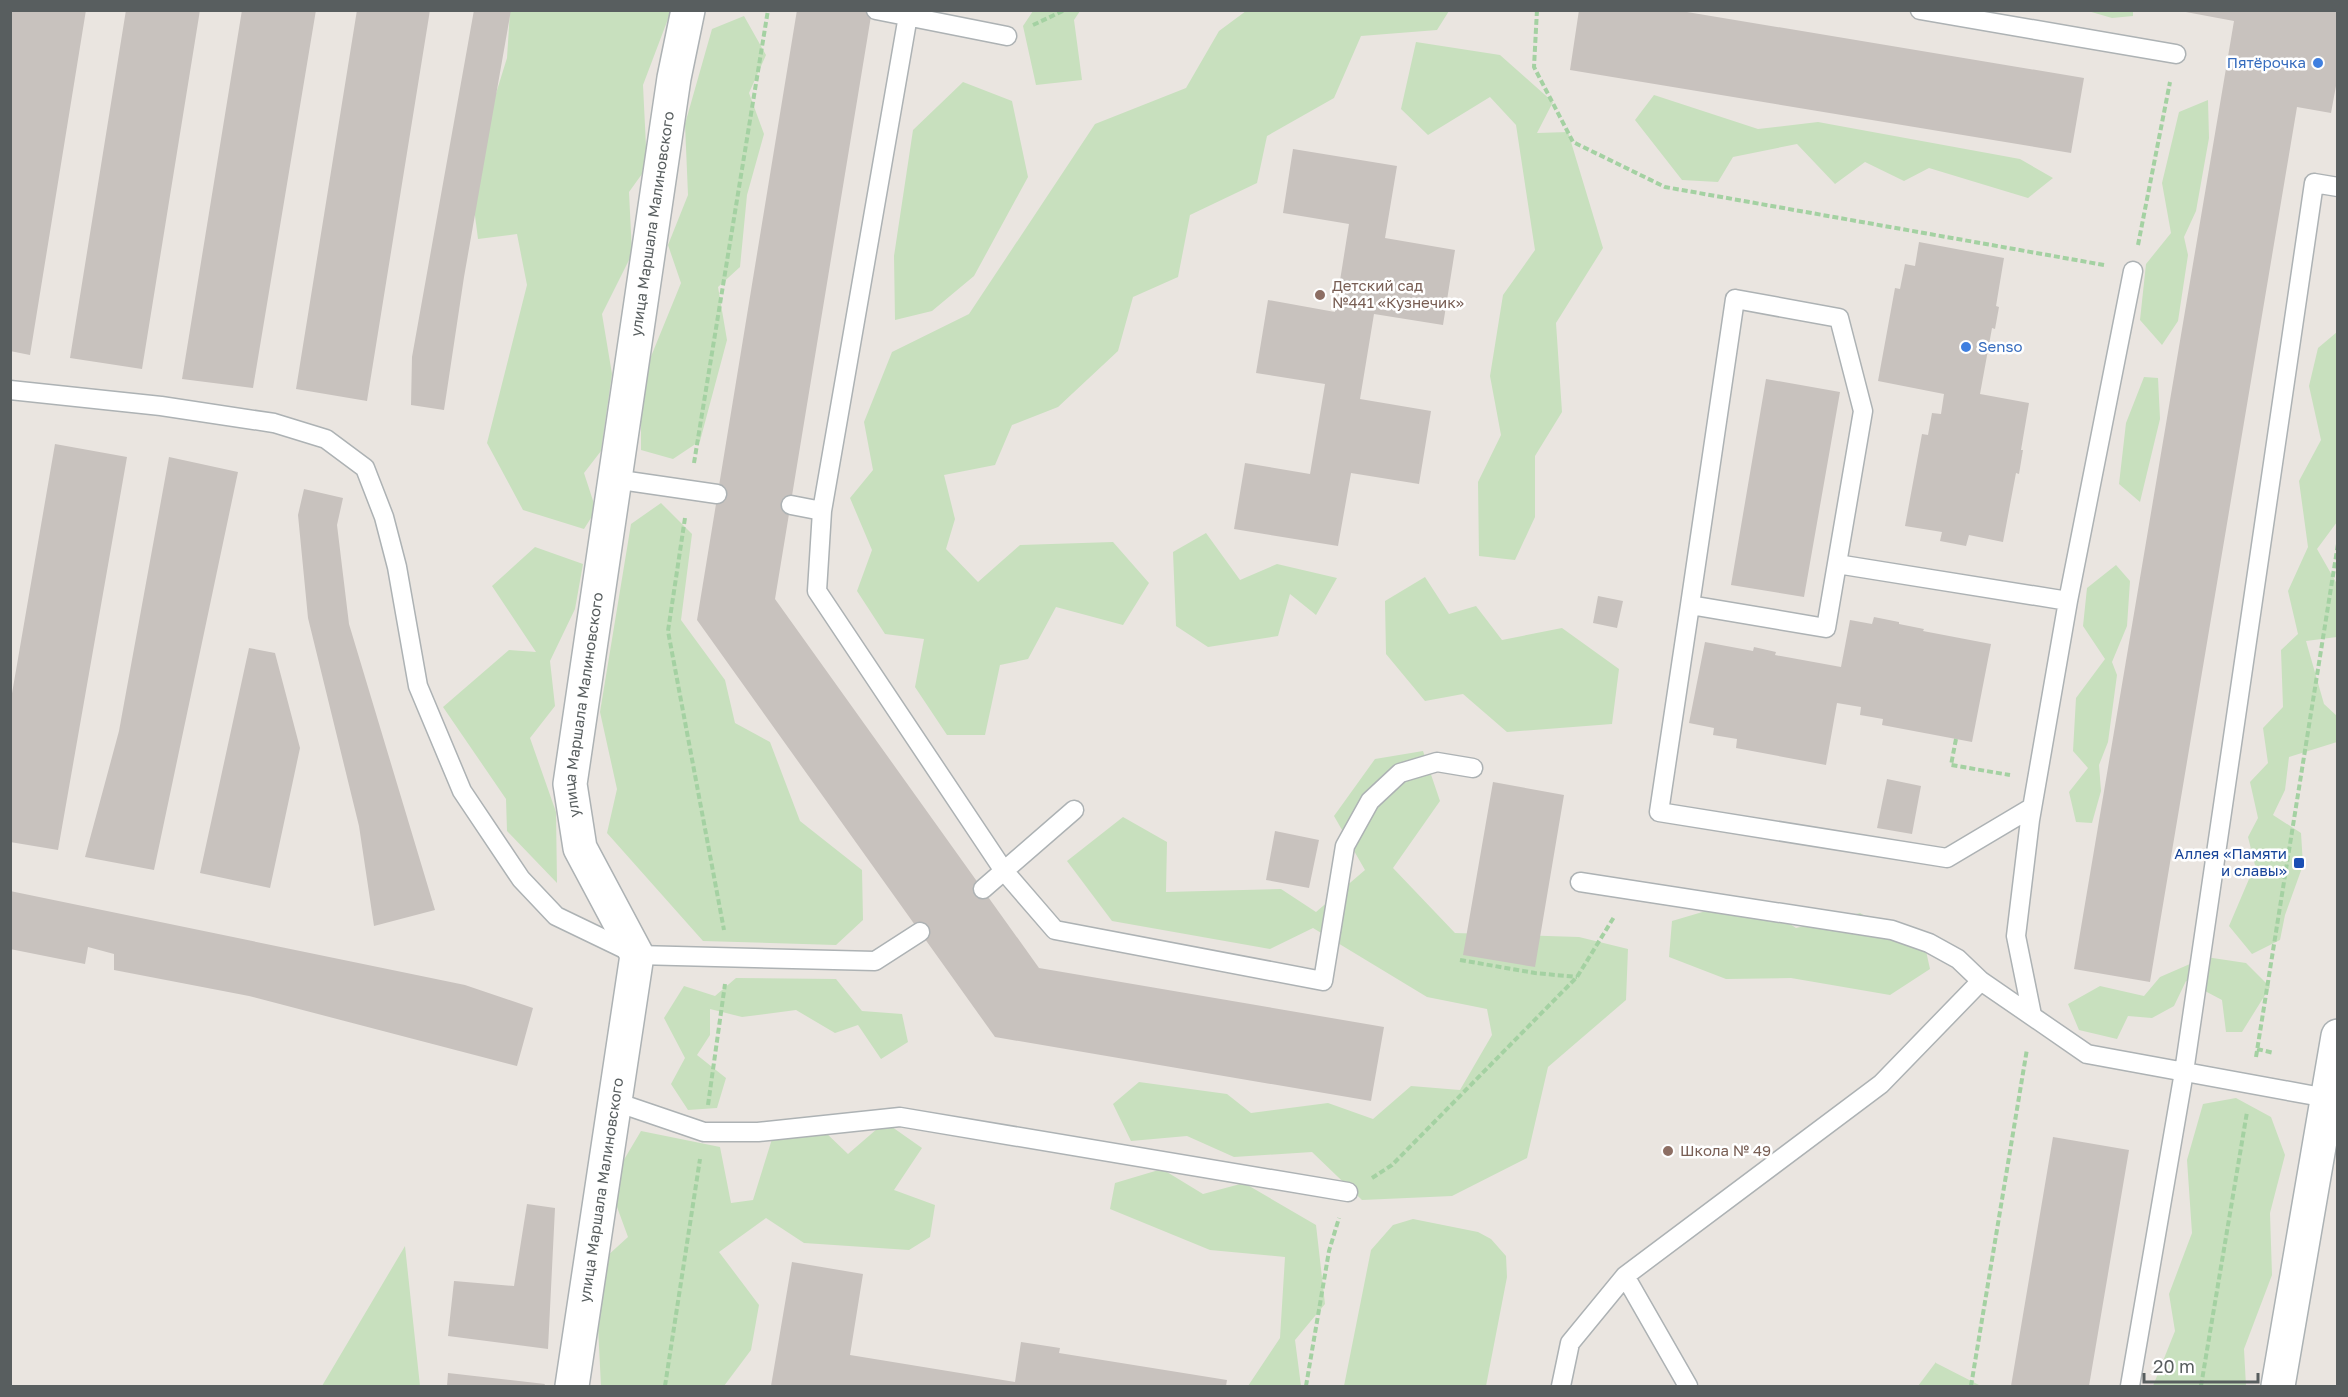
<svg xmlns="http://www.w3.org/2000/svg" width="2348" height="1397" viewBox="0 0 2348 1397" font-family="'Golos Text',sans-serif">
<rect width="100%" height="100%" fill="#eae5e0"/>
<path fill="#c8e0be" d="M510,11H671L643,85L647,167L629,192L632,254L602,314L612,374L601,451L584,473L596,510L584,529L523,510L487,443L527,285L517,234L478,239L470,177L507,58Z
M1033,11H1080L1074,20L1082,80L1036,85L1023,26Z
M1246,11H1449L1437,30L1361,36L1334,98L1267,136L1257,183L1190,215L1178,277L1133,297L1118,351L1058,407L1012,425L995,465L944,475L955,519L946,549L978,582L1020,545L1113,542L1149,583L1123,625L1056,607L1028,659L1000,665L985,735H947L915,687L924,639L885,634L857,591L872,550L850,498L873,470L864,422L892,352L969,314L1095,124L1186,88L1219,31Z
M2088,11H2133V16L2112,18Z
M744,16L766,55L749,93L764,134L747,195L740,267L718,287L727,340L700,441L673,459L641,450V381L681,283L668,245L688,195L685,124L712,29Z
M1416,42L1500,55L1553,102L1537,133L1568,132L1603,248L1556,323L1562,412L1535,456V517L1515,560L1479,556L1478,482L1501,435L1490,376L1503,295L1535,250L1516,125L1490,97L1428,135L1401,109Z
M963,82L1012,101L1028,177L974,276L932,311L895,320L894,256L913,130Z
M1654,95L1758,129L1818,122L2020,159L2053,178L2028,198L1929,168L1904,181L1865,162L1835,184L1797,144L1733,157L1718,182L1682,180L1635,120Z
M2208,100L2209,138L2196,211L2184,237L2188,255L2178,321L2162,345L2140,320L2146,264L2171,233L2162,183L2179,112Z
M2337,332V522L2317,549L2337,584V637L2306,641L2324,704L2337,716V742L2289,757L2285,790L2273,815L2301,833L2303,865L2285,915L2280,940L2252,954L2229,926L2255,865L2248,837L2258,818L2250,782L2268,763L2263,728L2283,707L2281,650L2298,634L2288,591L2308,547L2299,481L2321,440L2309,386L2318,348Z
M2144,377L2158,378L2160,419L2140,502L2119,484L2126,423Z
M661,503L692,534L681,620L725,680L735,723L770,742L800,821L862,870L863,920L836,945L703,941L607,833L617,789L600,712L631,524Z
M1206,533L1240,580L1277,564L1337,578L1316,615L1290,594L1278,636L1208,647L1176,626L1173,552Z
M535,547L583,564L575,609L550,661L555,706L530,738L556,812L557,883L507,831L506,799L443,707L509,650L536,652L492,586Z
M2116,565L2130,581L2127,626L2112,662L2117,675L2108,742L2099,765L2101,791L2092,823L2076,822L2069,792L2088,768L2073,751L2076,698L2105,659L2083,626L2087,588Z
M1425,577L1449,614L1476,606L1502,640L1562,628L1619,669L1612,724L1507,732L1463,694L1425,701L1386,654L1385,601Z
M1423,751L1440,801L1393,868L1455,933L1579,937L1628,949L1626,1000L1548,1067L1527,1158L1452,1196L1362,1200L1312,1152L1234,1157L1187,1136L1131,1141L1113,1104L1139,1082L1227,1094L1251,1113L1328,1103L1373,1119L1411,1086L1460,1090L1492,1035L1487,1009L1427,997L1313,928L1270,949L1112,921L1067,861L1123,817L1167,842L1166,892L1281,889L1316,912L1365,870L1334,816L1375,759Z
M1750,898L1796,928L1860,913L1926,951L1930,969L1890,995L1791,978L1726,979L1669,957L1672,921Z
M2206,957L2246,963L2270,987L2242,1032H2226L2222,1000L2186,981L2174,1006L2152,1018L2128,1016L2117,1039L2079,1030L2068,1004L2100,986L2144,996L2160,977Z
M736,978L836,979L862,1011L902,1014L908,1042L881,1059L858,1025L835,1033L796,1010L742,1017L710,1009V1035L697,1055L726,1078L717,1108L688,1110L671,1084L685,1058L664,1018L684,986L715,996Z
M2236,1098L2271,1117L2285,1155L2270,1213L2272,1275L2244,1349L2246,1386H2153L2175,1331L2169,1294L2192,1233L2187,1160L2203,1104Z
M885,1122L922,1148L894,1190L935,1205L930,1237L909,1250L804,1243L766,1218L719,1252L759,1305L751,1350L724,1386H601L595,1267L628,1237L609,1185L641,1131L720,1147L731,1203L753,1200L772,1139L823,1130L848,1154Z
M1162,1169L1203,1194L1244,1183L1316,1225L1325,1304L1295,1340L1301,1386H1248L1280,1338L1285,1257L1210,1250L1110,1209L1115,1183Z
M1413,1219L1478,1232L1491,1239L1506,1256L1507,1277L1486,1386H1344L1371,1250L1393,1225Z
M405,1246L420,1386H322Z
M1936,1362V1363L1981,1386H1918Z"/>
<path fill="#c8c2be" d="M10,10H86L30,355L10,351Z
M126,10H200L142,369L70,358Z
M242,10H316L253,388L182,379Z
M357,10H430L367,401L296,389Z
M474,10H511L464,277L444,410L411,405L412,357Z
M797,10H872L775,599L1039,968L1384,1027L1371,1101L995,1037L697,620Z
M1579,10H1675L2084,78L2071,153L1570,70Z
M2175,10H2338V75L2331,113L2297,107L2150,982L2074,969L2234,21Z
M1293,149L1397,166L1385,238L1455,250L1443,325L1374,314L1360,399L1431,411L1419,484L1351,473L1338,546L1234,529L1245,463L1310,474L1325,384L1256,373L1268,300L1335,312L1349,224L1283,213Z
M1919,242L2004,258L1996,306L1999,307L1995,329L1992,328L1980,394L2029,403L2021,450H2023L2019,474L2016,473L2003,542L1969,535L1966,546L1940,541L1942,532L1905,526L1922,434L1928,435L1932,413L1941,414L1944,394L1878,381L1895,288L1900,289L1905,264L1915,266Z
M1766,379L1840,392L1804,597L1731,585Z
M55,444L127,457L58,850L10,842V705Z
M169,457L238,472L154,870L85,857L119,731Z
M304,489L343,498L337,525L349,624L435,910L374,926L359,826L308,618L298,515Z
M1598,596L1623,601L1617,628L1593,623Z
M1874,617L1899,622V624L1924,629L1923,631L1991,644L1972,742L1882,725L1883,719L1860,715L1861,707L1837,703L1826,765L1736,748L1737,739L1713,735L1714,728L1689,723L1705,642L1753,651L1754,647L1776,652L1775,655L1841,667L1850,620L1872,624Z
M249,648L275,653L300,748L270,888L200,873Z
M1887,779L1921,786L1912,834L1877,828Z
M1493,782L1564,795L1535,967L1463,955Z
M1275,831L1319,840L1309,888L1266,880Z
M10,891L465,985L533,1008L517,1066L249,996L114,970V954L88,947L85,964L10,949Z
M2053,1137L2129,1150L2089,1386H2011Z
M527,1204L555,1208L548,1349L448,1336L454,1281L514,1286Z
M792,1262L863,1274L850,1355L1015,1382L1021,1342L1060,1348L1059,1353L1227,1380L1226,1386H771Z
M448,1373L545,1384L544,1386H447Z"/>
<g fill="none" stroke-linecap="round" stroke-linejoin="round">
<g stroke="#adb2b4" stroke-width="21">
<path id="lane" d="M876,10L1007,36
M909,10L822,511L817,591L1004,871L1055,930L1323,981L1345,846L1370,801L1400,773L1437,762L1473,768
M1920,10L2176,54
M1735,299L1839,318L1863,411L1826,628L1690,605Z
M10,390L161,406L274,423L326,439L365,468L384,517L397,567L418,686L462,791L521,879L556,916L637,955L875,961L920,932
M614,479L717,494
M791,505L822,511
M1837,564L2068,601
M1690,605L1659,812L1947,858L2031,808
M1580,882L1892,930L1929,943L1958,959L1981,981L2087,1054L2327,1098
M983,889L1074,810
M2032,1015L2016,936L2030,820L2068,601L2133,271
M613,1101L704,1132H758L900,1117L1348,1192
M1625,1276L1688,1386
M1561,1386L1570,1343L1625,1276L1881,1084L1981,981
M2130,1386L2184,1072L2314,183L2338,187"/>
</g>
<g stroke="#adb2b4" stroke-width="36">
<g id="street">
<path id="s1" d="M572,1386L637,955L580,848L570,784L674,78L688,10"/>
</g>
</g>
<g stroke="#acb2b4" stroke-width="36">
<path id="secondary" d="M2278,1386L2338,1036"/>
</g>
<path stroke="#a4d1a2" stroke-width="4" stroke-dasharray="6 3" stroke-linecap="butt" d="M1537,10L1534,67L1573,142L1665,187L2104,265
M1033,25L1065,10
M2138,245L2170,82
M694,463L768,10
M685,518L668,631L724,930
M1956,739L1951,765L2010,775
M1460,960L1535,973L1577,977
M2257,1049L2274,1053
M2256,1057L2338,544
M708,1105L725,984
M1372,1178L1392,1165L1577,977L1614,917
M665,1386L700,1159
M1306,1386L1329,1251L1339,1218
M1971,1386L2027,1049
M2201,1386L2247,1112"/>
<use href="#lane" stroke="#fff" stroke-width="18"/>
<use href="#street" stroke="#fff" stroke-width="33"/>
<use href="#secondary" stroke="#fff" stroke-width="33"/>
</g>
<g fill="#3f7fe0" stroke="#fff" stroke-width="2">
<circle cx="2318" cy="63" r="6"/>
<circle cx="1966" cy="347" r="6"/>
</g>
<g fill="#8d6e63" stroke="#fff" stroke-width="2">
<circle cx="1320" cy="295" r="6"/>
<circle cx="1668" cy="1151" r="6"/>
</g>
<rect fill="#1a4fb4" stroke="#fff" stroke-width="2" x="2293" y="857" width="12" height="12" rx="3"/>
<g text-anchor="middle" stroke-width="5" stroke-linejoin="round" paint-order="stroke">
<g font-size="15" fill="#366cbe" stroke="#fff" text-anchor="end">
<text x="2306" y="68">Пятёрочка</text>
<text x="1978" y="352" text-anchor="start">Senso</text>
</g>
<g font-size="15" fill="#585e5f" stroke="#fff">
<text dy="5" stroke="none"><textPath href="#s1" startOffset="1188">улица Маршала Малиновского</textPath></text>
<text dy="5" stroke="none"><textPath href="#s1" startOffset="702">улица Маршала Малиновского</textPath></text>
<text dy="5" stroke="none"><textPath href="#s1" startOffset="198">улица Маршала Малиновского</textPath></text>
</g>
<g font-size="15" fill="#785e54" stroke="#fff" text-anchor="start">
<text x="1332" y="291">Детский сад<tspan x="1332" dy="17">№441 «Кузнечик»</tspan></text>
<text x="1680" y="1156">Школа № 49</text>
</g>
<g font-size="15" fill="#164399" stroke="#fff" text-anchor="end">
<text x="2287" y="859">Аллея «Памяти<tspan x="2287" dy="17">и славы»</tspan></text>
</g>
</g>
<rect width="2348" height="1397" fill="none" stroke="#585e5f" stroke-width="24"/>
<path d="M2144 1373v9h114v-9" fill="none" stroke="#585e5f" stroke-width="3"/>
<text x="2153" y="1373" font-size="18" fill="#585e5f" stroke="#ffffff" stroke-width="4.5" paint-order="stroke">20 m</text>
</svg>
